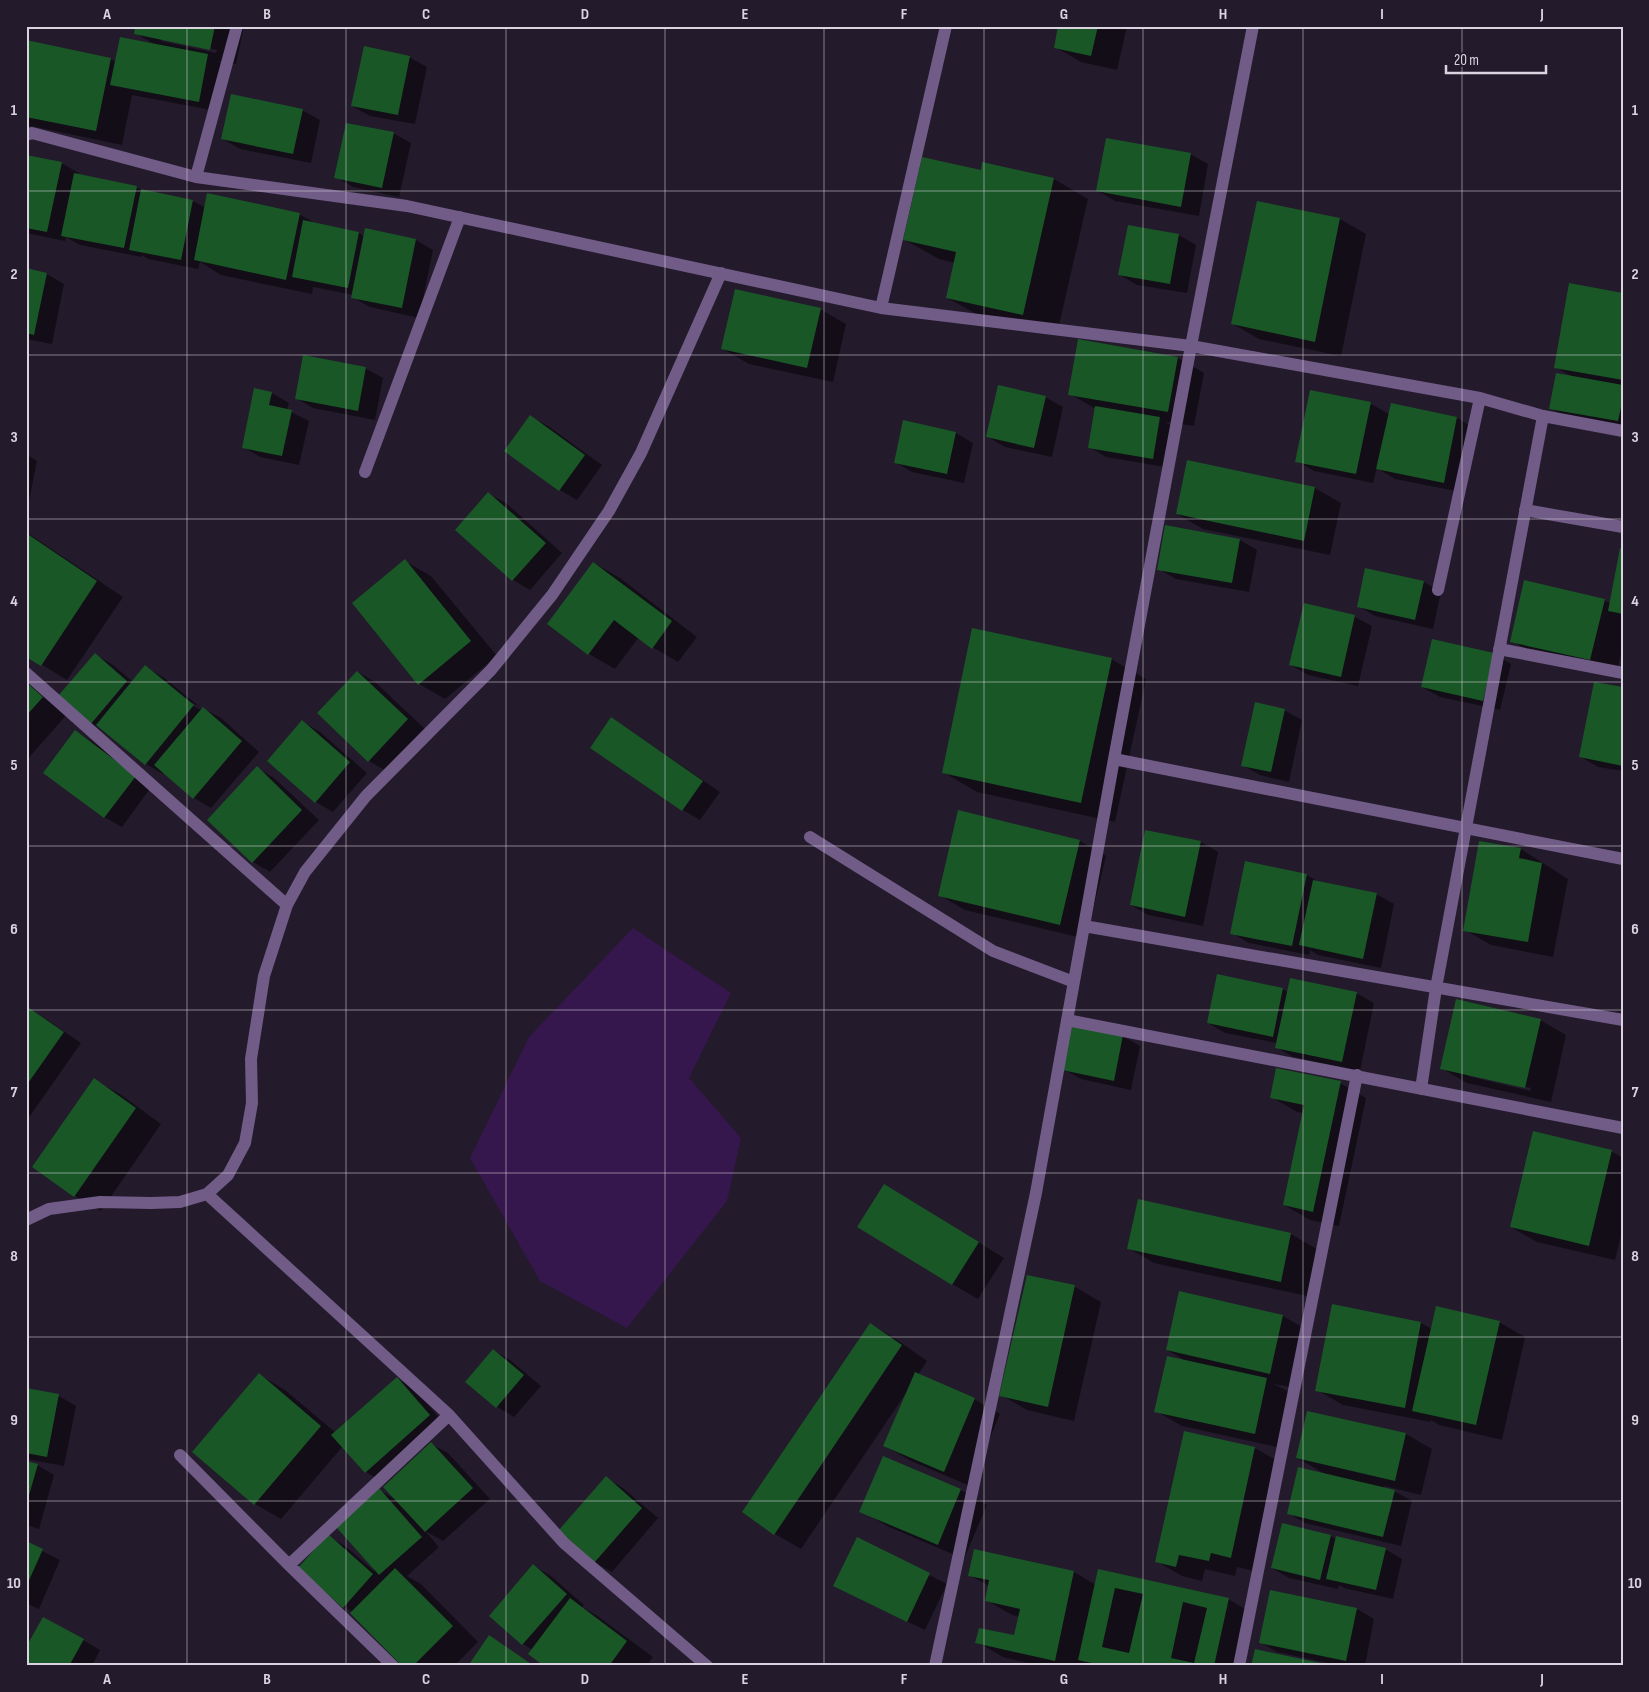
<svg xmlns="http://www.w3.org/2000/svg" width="1649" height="1692" viewBox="0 0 1649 1692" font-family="'Sofia Sans Condensed',sans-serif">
<rect width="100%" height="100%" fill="#231a2c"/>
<path fill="#36174d" d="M633,928L731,993L689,1078L741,1138L727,1201L627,1328L540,1281L470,1158L529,1037Z"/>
<path fill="#0007" fill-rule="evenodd" d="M136,26H244L236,64L217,61L225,65L216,111L132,95L122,145L26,125V42L111,59L116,62L154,44L135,33ZM161,38L217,50L216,53L161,41Z
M1060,26H1127L1117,70L1081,62L1055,47Z
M409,57L427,67L415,124L370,116L352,106Z
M302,110L320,120L311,163L240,149L223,139Z
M393,133L411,143L399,197L353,187L336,177Z
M1190,154L1208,164L1199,216L1115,201L1098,191Z
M26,156L61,163L79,173L78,175L193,201L206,208L299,214L318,225L359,233L365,237L366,230L416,240L433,250L419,318L370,307L352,297L353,295L313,287L312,294L221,275L200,262L198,269L148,259L142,255V257L80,245L66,237L65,241L26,233Z
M982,171L1054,179L1088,199L1057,334L982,317L947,298L955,263L939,259L905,240Z
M1258,202L1340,219L1366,234L1341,356L1259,339L1233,324Z
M1179,235L1196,245L1187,293L1137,285L1120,275Z
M26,270L47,274L64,284L52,344L26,339Z
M1623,294V428L1568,418L1551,408L1571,376L1555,367Z
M820,309L846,324L833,382L749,364L723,349Z
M1079,341L1178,358L1204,373L1194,426L1165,422L1177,429L1170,468L1106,457L1089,447L1096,409L1070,394Z
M365,368L383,378L375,420L313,408L296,398Z
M272,393L289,403L287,410L309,421L299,465L260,457L243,447Z
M1045,397L1063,407L1052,457L1005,447L988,437Z
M1371,404L1389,414L1457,418L1474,428L1461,492L1395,479L1377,468L1373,483L1314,471L1297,461Z
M531,417L548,426L602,465L577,500L560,490L506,451Z
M904,422L956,433L973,443L964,483L912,472L895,462Z
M26,454L37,461L26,516Z
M1315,488L1341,503L1330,555L1203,529L1177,514Z
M489,494L506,503L562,553L530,590L513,580L457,530Z
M26,532L123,597L67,680L26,655Z
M1240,540L1257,550L1249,592L1176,579L1158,569Z
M1623,549V647L1616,674L1538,656L1512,641L1604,600L1611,604Z
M405,561L431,576L497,656L445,699L419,684Z
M594,563L620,578L697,637L678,662L652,647L639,637L615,669L589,654L549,624Z
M1424,582L1441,592L1433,629L1375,616L1358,606Z
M1304,605L1355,617L1372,626L1358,686L1308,675L1291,665Z
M1494,654L1511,664L1500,710L1440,697L1422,687Z
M96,655L113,665L133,682L146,667L163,677L200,707L189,701L188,703L203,711L204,709L221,718L259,752L211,808L194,798L164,772L163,774L146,764L108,733L91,723Z
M1111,659L1146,679L1115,822L977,792L943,772Z
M358,672L375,682L425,729L386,771L369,761Z
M26,676L69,712L26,761Z
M1623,688V771L1598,767L1581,757Z
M1284,710L1302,720L1289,782L1260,775L1242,765Z
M611,719L628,729L720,792L700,820L683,810L591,747Z
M303,722L320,732L367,773L333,812L316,802Z
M76,732L93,742L152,786L122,827L104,817Z
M257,768L274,778L319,820L270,872L253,862L208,820Z
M1080,841L1106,856L1086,939L965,910L939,895Z
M1201,842L1218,852L1203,926L1148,915L1131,905Z
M1521,849L1568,879L1553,957L1491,945L1465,930Z
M1307,875L1320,883L1376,894L1394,904L1381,968L1318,955L1310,950L1309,955L1249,943L1232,933Z
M1218,976L1283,989L1288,992L1356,993L1374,1003L1360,1071L1293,1057L1276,1047L1277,1043L1225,1033L1208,1023Z
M29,1009L46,1019L81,1043L30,1116L26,1114V1014Z
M1540,1020L1566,1035L1551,1102L1467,1083L1441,1068ZM1468,1074L1531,1088L1530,1091L1468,1076Z
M1123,1036L1140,1046L1131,1090L1081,1079L1063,1069Z
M94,1080L120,1094L161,1124L101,1211L75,1196L34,1167Z
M1340,1083L1366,1098L1339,1226L1310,1220L1284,1205L1304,1113L1297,1112L1271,1097Z
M1611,1151L1623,1158V1228L1615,1260L1537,1242L1511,1227Z
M910,1200L1004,1258L978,1299L952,1284Z
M1139,1201L1291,1234L1317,1249L1307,1296L1154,1263L1128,1248Z
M1028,1276L1075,1287L1101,1302L1074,1421L1027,1410L1001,1395Z
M1180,1293L1283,1316L1309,1331L1296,1388L1274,1384L1293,1394L1281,1448L1182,1426L1156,1411L1186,1361L1167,1350Z
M1333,1306L1421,1323L1432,1329L1499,1322L1525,1337L1502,1440L1439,1425L1431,1420V1422L1343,1405L1317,1390Z
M870,1324L896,1339L927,1361L918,1375L974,1399L1000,1414L970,1486L911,1461L885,1446L907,1394L906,1393L801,1549L775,1534L744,1512Z
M493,1350L510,1360L541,1386L514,1417L497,1407L467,1382Z
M260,1375L285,1390L336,1433L397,1379L414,1388L446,1426L383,1482L366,1472L343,1446L281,1519L255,1504L194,1452Z
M26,1389L59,1396L76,1406L64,1466L26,1459Z
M1308,1412L1406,1434L1432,1449L1421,1495L1384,1486L1383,1489L1394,1491L1412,1501L1401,1546L1305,1523L1288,1513L1327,1475L1297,1458Z
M431,1444L448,1453L490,1499L443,1541L425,1531L439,1547L407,1576L421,1584L478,1642L454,1666H403L352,1612L344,1607L299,1568L328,1536L345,1546L374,1571L379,1490L395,1499Z
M1255,1448L1281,1463L1257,1572L1237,1567L1235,1576L1205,1569L1202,1581L1182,1576L1156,1561Z
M883,1457L961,1490L987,1505L964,1559L887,1526L861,1511Z
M26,1462L37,1465L54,1475L39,1529L26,1525Z
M606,1478L623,1488L658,1518L612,1572L594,1562Z
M1283,1524L1331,1536L1336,1539L1385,1549L1402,1559L1393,1599L1344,1588L1339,1585L1338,1589L1289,1578L1272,1568Z
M857,1539L947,1584L925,1630L852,1595Z
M26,1543L60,1560L39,1609L26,1603Z
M975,1550L1074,1572L1096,1585L1228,1599L1254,1614L1243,1666H1091L1084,1662L1083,1666H1040L1003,1657L977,1642L1015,1637L1020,1617L1012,1615L986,1600L989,1586L969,1575Z
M534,1566L551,1576L584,1605L582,1607L596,1615L653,1657L649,1662L656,1666H546L533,1650L523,1644Z
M1271,1591L1357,1609L1374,1619L1365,1666H1342L1277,1652L1260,1642Z
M83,1640L100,1650L92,1666H26Z"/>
<path fill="#195726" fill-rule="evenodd" d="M135,26H215L210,50L134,34Z
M1058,26H1098L1091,56L1054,48Z
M120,37L208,54L199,102L110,85Z
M26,40L111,58L96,131L26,117Z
M364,46L410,56L398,115L351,106Z
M231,94L303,109L293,154L221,139Z
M346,123L394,132L382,188L334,178Z
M1106,138L1191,153L1181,207L1096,191Z
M26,155L62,162L47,232L26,228Z
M922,157L981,170L982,162L1054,178L1023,315L946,298L956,252L903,240Z
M74,173L137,186L124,248L61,236Z
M141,189L193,200L181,260L129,250Z
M207,193L300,213L286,280L194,260Z
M1257,201L1340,218L1315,342L1231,324Z
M303,220L359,232L348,288L292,277Z
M1128,225L1179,234L1170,284L1118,275Z
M365,228L416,239L402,308L351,298Z
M26,268L47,273L34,335L26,333Z
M1569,283L1623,293V380L1554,368Z
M735,289L821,308L807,368L721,349Z
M1078,339L1178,357L1168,412L1068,395Z
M303,355L366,367L358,411L295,399Z
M1556,373L1623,385V398L1618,421L1549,409Z
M998,385L1046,396L1034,448L986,437Z
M254,388L272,392L269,405L292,410L282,456L242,448Z
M1310,390L1371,402L1356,474L1295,462Z
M1391,403L1457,417L1444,483L1376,469Z
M1095,406L1160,417L1153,459L1088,448Z
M530,415L585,455L559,491L504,451Z
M903,420L956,432L947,474L894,463Z
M1187,460L1315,487L1304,541L1176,514Z
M488,492L546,543L512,581L455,530Z
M1165,525L1240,539L1232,583L1157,570Z
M26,533L97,581L41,666L26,657Z
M1620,548H1623V614L1608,611Z
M405,559L471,641L418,685L352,603Z
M593,562L672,621L652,649L614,620L588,655L547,624Z
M1365,568L1424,581L1415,620L1357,607Z
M1524,580L1605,599L1590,660L1510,642Z
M1304,603L1355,615L1341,677L1289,665Z
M972,628L1112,658L1081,803L942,773Z
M1432,639L1494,653L1483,701L1421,687Z
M95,653L127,681L90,725L58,696Z
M145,665L194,705L145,765L96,725Z
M357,671L408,719L368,762L317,713Z
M26,682L43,697L26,716Z
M1594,682L1623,687V766L1579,757Z
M1255,702L1285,709L1271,772L1241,766Z
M203,707L242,741L193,799L154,765Z
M611,717L703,781L682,811L590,748Z
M302,720L350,762L315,803L267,761Z
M75,730L136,776L104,818L43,773Z
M257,766L302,810L252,863L207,820Z
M958,810L1080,840L1060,925L938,896Z
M1145,830L1201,841L1185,917L1130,905Z
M1479,841L1521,848L1519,858L1542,863L1528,942L1463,931Z
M1245,861L1307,874L1292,946L1230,934Z
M1313,880L1377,893L1363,959L1299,945Z
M1217,974L1283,988L1273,1037L1207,1023Z
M1290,978L1357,992L1342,1062L1275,1048Z
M1456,999L1541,1019L1525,1088L1440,1069Z
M29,1008L64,1032L26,1086V1011Z
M1072,1024L1123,1035L1114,1081L1062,1070Z
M1276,1068L1341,1081L1313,1212L1283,1205L1304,1105L1270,1098Z
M94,1078L136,1108L74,1197L32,1167Z
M1533,1131L1612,1150L1589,1246L1510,1227Z
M884,1184L979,1242L952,1285L857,1227Z
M1138,1199L1291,1233L1281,1282L1127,1249Z
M1027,1275L1075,1285L1048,1407L999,1396Z
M1179,1291L1283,1315L1270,1374L1166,1350Z
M1332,1304L1421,1322L1405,1408L1315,1391Z
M1436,1306L1500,1321L1476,1425L1412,1411Z
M870,1323L902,1345L774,1535L742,1512Z
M493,1349L524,1375L496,1408L465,1382Z
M1167,1356L1267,1378L1255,1434L1154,1412Z
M915,1372L975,1398L944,1472L883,1446Z
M259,1373L321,1426L254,1505L192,1452Z
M397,1377L430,1415L365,1473L331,1435Z
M26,1388L59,1394L47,1457L26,1453Z
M1307,1411L1406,1433L1395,1481L1296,1458Z
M1184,1431L1255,1447L1231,1558L1211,1553L1209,1561L1179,1555L1176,1567L1155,1562Z
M431,1442L473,1488L425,1532L383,1487Z
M883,1456L961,1489L938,1545L859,1512Z
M26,1461L38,1464L27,1502H26Z
M1298,1467L1395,1490L1383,1537L1287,1514Z
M606,1476L642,1508L594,1563L558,1531Z
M379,1488L422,1537L379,1575L336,1527Z
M1282,1523L1331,1535L1320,1580L1271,1568Z
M328,1534L373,1574L343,1608L298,1568Z
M1336,1536L1386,1548L1376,1590L1326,1579Z
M857,1537L930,1573L907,1622L833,1586Z
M26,1541L43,1549L26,1587Z
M974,1549L1074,1571L1055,1661L975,1643L979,1628L1014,1635L1020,1609L985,1601L989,1580L968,1576Z
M533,1564L567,1594L522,1645L489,1616Z
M395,1568L453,1626L413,1666H402L350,1613Z
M1098,1569L1229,1598L1214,1666H1105L1078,1660ZM1115,1588L1143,1594L1129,1653L1102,1647ZM1183,1602L1207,1608L1194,1663L1171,1658Z
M1270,1590L1357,1608L1346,1661L1259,1643Z
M570,1598L627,1641L609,1666H544L528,1654Z
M43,1617L84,1639L69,1666H26V1647Z
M489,1635L534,1666H468Z
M1255,1649L1330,1665V1666H1251Z"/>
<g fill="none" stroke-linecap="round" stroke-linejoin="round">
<path stroke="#715b87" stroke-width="12" d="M946,26L881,308L1191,346L1480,398L1543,416L1623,431
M26,135L32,133L196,177L407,206L881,308
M196,177L237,26
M365,472L460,217
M1525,510L1623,527
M1438,590L1480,398
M1499,649L1623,673
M26,673L287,905
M1114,759L1623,859
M810,837L993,951L1074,982
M1084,926L1623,1020
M1067,1020L1623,1128
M1421,1089L1436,988L1543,416
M207,1194L449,1415L564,1543L707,1666
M26,1220L49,1209L100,1202L151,1203L180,1202L207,1194L228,1175L245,1143L252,1103L251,1059L264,976L287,905L305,872L366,796L491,670L552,595L609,511L641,453L721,273
M180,1455L289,1565L393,1666
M289,1565L449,1415
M935,1666L1036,1193L1114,759L1191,346L1253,26
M1239,1666L1357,1075"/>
</g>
<path fill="none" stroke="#dad4e0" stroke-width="1" stroke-opacity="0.55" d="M187,26V1666M346,26V1666M506,26V1666M665,26V1666M824,26V1666M984,26V1666M1143,26V1666M1303,26V1666M1462,26V1666M26,191H1623M26,355H1623M26,519H1623M26,682H1623M26,846H1623M26,1010H1623M26,1173H1623M26,1337H1623M26,1501H1623"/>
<rect width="1649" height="1692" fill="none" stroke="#231a2c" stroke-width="55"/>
<path d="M1446 65v8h100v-8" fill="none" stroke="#dad4e0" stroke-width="2.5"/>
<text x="1454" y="65" font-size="15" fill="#dad4e0" stroke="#231a2c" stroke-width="4" paint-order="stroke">20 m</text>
<rect x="28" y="28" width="1594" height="1636" fill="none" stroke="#dad4e0" stroke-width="2"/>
<g font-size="16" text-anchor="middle" font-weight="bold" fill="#dad4e0">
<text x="107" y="19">A</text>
<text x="267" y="19">B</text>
<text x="426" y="19">C</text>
<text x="585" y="19">D</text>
<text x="745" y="19">E</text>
<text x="904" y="19">F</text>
<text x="1064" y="19">G</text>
<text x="1223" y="19">H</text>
<text x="1382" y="19">I</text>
<text x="1542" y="19">J</text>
<text x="14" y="115">1</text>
<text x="1635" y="115">1</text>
<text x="14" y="279">2</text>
<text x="1635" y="279">2</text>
<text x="14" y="442">3</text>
<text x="1635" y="442">3</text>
<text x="14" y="606">4</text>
<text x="1635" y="606">4</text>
<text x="14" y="770">5</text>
<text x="1635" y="770">5</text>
<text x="14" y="934">6</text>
<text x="1635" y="934">6</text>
<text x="14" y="1097">7</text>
<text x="1635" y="1097">7</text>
<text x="14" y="1261">8</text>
<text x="1635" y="1261">8</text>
<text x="14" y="1425">9</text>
<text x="1635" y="1425">9</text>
<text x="14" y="1588">10</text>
<text x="1635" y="1588">10</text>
<text x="107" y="1684">A</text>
<text x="267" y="1684">B</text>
<text x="426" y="1684">C</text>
<text x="585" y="1684">D</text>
<text x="745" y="1684">E</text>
<text x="904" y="1684">F</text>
<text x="1064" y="1684">G</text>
<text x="1223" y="1684">H</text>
<text x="1382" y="1684">I</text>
<text x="1542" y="1684">J</text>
</g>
</svg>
